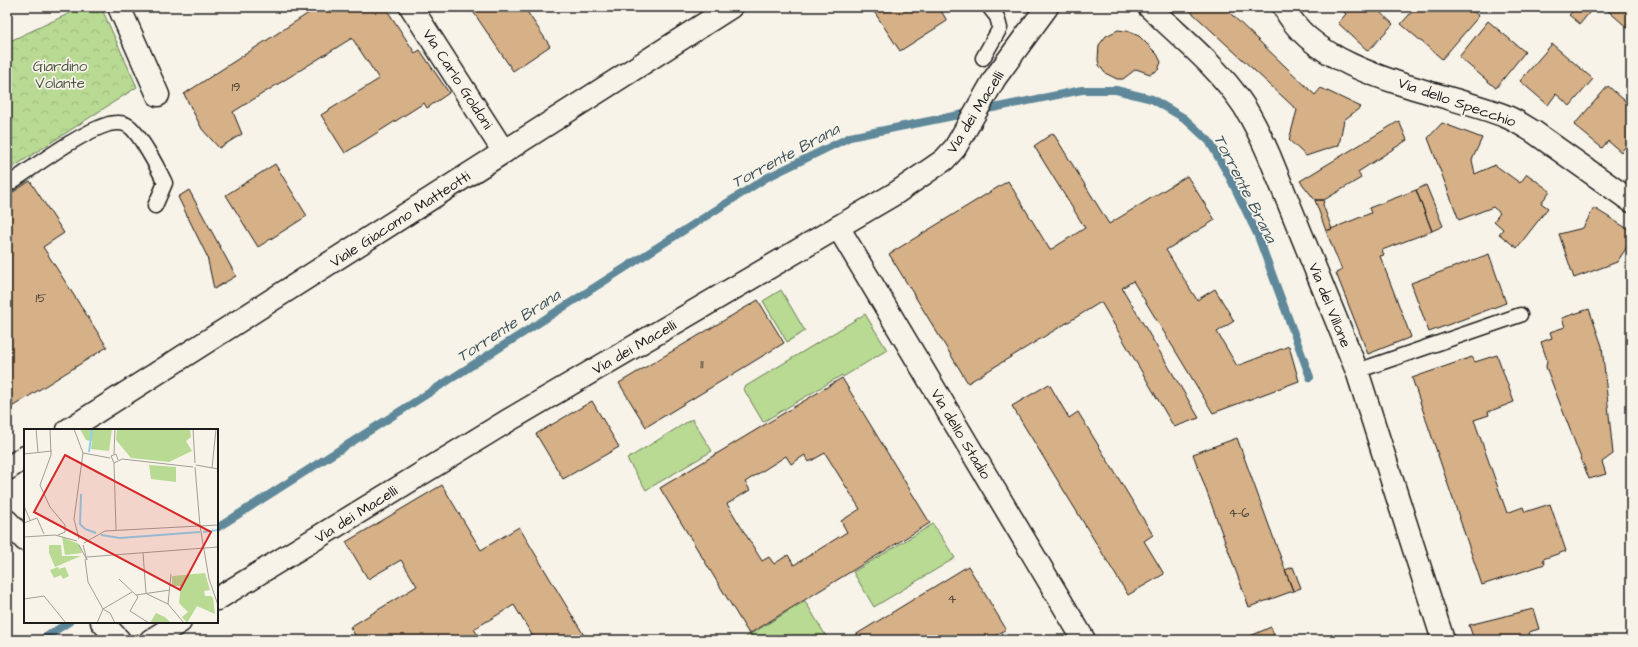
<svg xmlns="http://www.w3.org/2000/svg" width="1638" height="647" viewBox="0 0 1638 647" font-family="'Architects Daughter',sans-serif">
<defs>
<pattern id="park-crowns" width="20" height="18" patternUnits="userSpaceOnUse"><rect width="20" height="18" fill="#b8da93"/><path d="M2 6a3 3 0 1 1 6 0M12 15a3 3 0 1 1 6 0" fill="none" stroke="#9eba7e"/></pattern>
</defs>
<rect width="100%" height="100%" fill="#f7f3e8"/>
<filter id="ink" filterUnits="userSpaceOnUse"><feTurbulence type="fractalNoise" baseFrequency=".025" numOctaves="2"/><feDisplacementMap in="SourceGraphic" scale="8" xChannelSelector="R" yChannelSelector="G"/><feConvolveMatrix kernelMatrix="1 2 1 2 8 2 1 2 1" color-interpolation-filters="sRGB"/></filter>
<g filter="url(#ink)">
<path fill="#b8da93" stroke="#6a7b58" d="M781,290L805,331L787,342L763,301Z
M865,314L887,350L843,377L842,375L763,422L743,388Z
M692,419L712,451L646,490L627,459Z
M933,524L955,558L874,607L853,572Z
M805,601L826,636L819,640H741Z"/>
<path fill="url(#park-crowns)" stroke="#6a7b58" d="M83,7H101L137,87L7,171V36L10,41Z"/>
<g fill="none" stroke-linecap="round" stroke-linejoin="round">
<path stroke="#5f899a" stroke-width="8" d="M217,528L766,178L850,137L1082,90H1116L1152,99L1184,118L1209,141L1230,178L1258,236L1310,377
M41,640L69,622"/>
</g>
<path fill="#d6b087" stroke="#1c1c1c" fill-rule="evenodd" d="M318,7H385L415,53L420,50L449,93L427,108L424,103L345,153L321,115L379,79L352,38L233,112L242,134L219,148L202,129L184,94Z
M470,7H524L550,46L513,71Z
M871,7H939L947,21L900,51Z
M1186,7H1231L1230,13L1315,95L1321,88L1361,107L1344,120L1339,145L1306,156L1289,140L1297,110Z
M1338,7H1384L1380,12L1393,24L1368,51L1338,23L1346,14Z
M1416,7H1468L1479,16L1442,59L1401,24Z
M1573,7H1593V8L1580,24L1569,15L1575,9Z
M1608,7H1631V31L1606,9Z
M1488,21L1525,52L1496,88L1459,57Z
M1118,30L1127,31L1139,36L1157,54L1161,62L1158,70L1150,74L1136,69L1123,79H1117L1105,73L1099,65L1098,60L1099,45L1106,36Z
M1552,44L1593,79L1570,106L1556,94L1548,105L1520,81Z
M1608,86L1631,106V140L1621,152L1608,141L1602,148L1574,125Z
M1399,121L1407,140L1358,172L1361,178L1324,200H1315L1300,181Z
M1442,123L1482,138L1472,160L1475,174L1495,165L1520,183L1527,174L1550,191L1541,203L1548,208L1517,248L1499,234L1503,229L1494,221L1500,213L1493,207L1459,220L1428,138Z
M1053,133L1109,224L1187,176L1215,220L1166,250L1197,300L1215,289L1234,321L1217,332L1237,366L1289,346L1299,381L1213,413L1133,281L1122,288L1199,418L1174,427L1101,302L968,383L889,254L1008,181L1050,250L1085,228L1034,146Z
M275,164L307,216L258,247L226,195Z
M30,181L64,233L43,247L107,347L7,410V196Z
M1426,185L1443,226L1432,231L1416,190Z
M189,190L236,276L214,289L207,256L178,197Z
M1416,190L1432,231L1382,250L1384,255L1380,256L1411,337L1368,354L1336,273L1342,270L1326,231L1371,213L1369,208Z
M1315,200H1324L1323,205L1332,229L1326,231Z
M1594,208L1631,231V241L1617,262L1574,278L1559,234L1583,228Z
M1489,254L1506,303L1429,332L1411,283Z
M758,300L784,343L646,427L619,383Z
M1589,309L1602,346L1613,454L1602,462L1606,474L1589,479L1546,367L1547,360L1541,342L1552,338L1550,332L1565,327L1562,318Z
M1497,355L1514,402L1488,412L1489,415L1474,420L1507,513L1523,507L1525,512L1550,504L1566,551L1543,559L1545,564L1482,585L1412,378L1472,357L1475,362Z
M842,378L930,523L749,634L660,488ZM825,453L860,509L841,521L847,532L794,565L788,555L774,564L769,557L762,561L727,504L750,490L745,482L786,456L791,464L805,455L809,462Z
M1049,384L1069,418L1078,412L1153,535L1144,541L1164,574L1128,595L1012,406Z
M592,401L619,447L563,479L536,434Z
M1237,438L1293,591L1249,607L1193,454Z
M442,485L481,550L519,527L585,637L580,640H535L514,605L474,629L481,640H358L350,627L417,586L401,560L368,579L346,542Z
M968,566L1006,629L989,640H847Z
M1293,567L1301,588L1293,591L1285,570Z
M1533,609L1539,629L1529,632L1532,640H1474L1469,625Z
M1271,627L1276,640H1241Z"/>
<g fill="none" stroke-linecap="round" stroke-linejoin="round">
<g stroke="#1c1c1c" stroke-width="17">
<path id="service" d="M983,58L1000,28L997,17L989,7
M7,185C36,166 77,134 109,124C114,123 122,122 127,125C138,130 159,170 165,183L155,206
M1357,371L1520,315"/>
</g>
<g stroke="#1c1c1c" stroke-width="25">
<path id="minor" d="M119,7L158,95
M411,7L504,152
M1284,7C1316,75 1441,91 1505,116C1515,120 1524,126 1534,132L1631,201
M7,521L25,540
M217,599L509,420L838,227
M102,622L119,640
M151,640L180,622"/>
</g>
<g stroke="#1c1c1c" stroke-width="25">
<path id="tertiary" d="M1047,7L995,78L955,148L944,160L896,193L838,227L1084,640
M1149,7C1182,38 1219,68 1244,106C1254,122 1262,139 1269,155L1357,371L1443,640
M68,430L731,7
M7,469L25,457"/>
</g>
<use href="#service" stroke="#f7f3e8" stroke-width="14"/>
<use href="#minor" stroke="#f7f3e8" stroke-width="22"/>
<use href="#tertiary" stroke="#f7f3e8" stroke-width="22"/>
</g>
</g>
<g text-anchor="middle" stroke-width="3.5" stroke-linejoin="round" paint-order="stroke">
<g font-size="13" fill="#4a4137">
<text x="236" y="91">19</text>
<text x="41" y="302">15</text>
<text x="702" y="368">11</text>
<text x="1239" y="517">4-6</text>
<text x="952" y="603">4</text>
</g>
<g font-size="15" fill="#4b5540" stroke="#f7f3e8">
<text x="60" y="71">Giardino<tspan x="60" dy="17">Volante</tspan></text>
</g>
<g font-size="15" fill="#1c1c1c" stroke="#f7f3e8">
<text transform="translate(458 79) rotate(57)" y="5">Via Carlo Goldoni</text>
<text transform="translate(1457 102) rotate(19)" y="5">Via dello Specchio</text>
<text transform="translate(975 112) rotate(-58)" y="5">Via dei Macelli</text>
<text transform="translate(400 219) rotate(-33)" y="5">Viale Giacomo Matteotti</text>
<text transform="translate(1330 305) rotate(68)" y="5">Via del Villone</text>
<text transform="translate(634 347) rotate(-30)" y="5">Via dei Macelli</text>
<text transform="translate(961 434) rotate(59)" y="5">Via dello Stadio</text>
<text transform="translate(356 514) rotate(-32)" y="5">Via dei Macelli</text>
</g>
<g font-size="16" font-style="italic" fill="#3e535b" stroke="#f7f3e8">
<text transform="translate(785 155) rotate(-28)" y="6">Torrente Brana</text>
<text transform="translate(1246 188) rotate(63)" y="6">Torrente Brana</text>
<text transform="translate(508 325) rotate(-33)" y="6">Torrente Brana</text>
</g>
</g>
<g transform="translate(24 429)">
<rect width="194" height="194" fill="#f7f3e8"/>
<path d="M56,0H88L85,22L67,20L68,12L62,11ZM93,0H166L167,8L162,12L168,22L145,33L107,29L92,11ZM34,138L35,140L41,138L45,147L39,150L37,146L30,149L26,141Z" fill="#b8da93"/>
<path d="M125,36L152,38V53L127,50ZM38,108L55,115L58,124L41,126ZM25,116H37L38,127H57L31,138L25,124ZM181,144L186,161L180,162L181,167H187L189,169L191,185L173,177L163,194L158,188L164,183L155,174L157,157H148V147ZM132,184L141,188L147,194H126Z" fill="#b8da93"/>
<path fill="none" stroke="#8cd2ee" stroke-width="2" d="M65,23L68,0M57,65L56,95L61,100L72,104M179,103L194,101M77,106L96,109L176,103"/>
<path fill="none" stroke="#9f9d96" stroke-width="1" d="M12,0L14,23M26,0L27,26L16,56L26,78L41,96V103L34,106M50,0L59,24L50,90L55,110M169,0L171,34M59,24L86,29M0,25L28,22M90,25L91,0M94,31L92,25L87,27L90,34L98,30L169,38M90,34L92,101M172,36L194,40M171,38L176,97L185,150L194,176M188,39L192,0M0,77L6,91M0,94L13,89L20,105M0,108L31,106L53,112M60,114L81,102L194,96M55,116L63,131L59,116M119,124L122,164M63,128L194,118M61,130L64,153L79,180M147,145L144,175L160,194M95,150L114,168L106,182L125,194M123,165L144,175M112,166L146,161M0,170L20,167L42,194M79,180L108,163M79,180L86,184L91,194M73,194L79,180"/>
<path fill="#d62828" fill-opacity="0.15" stroke="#d62828" stroke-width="2" d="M41,26L187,103L156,161L10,83Z"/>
<rect width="194" height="194" fill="none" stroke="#1c1c1c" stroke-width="2"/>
</g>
<rect width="1638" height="647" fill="none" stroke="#f7f3e8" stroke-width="24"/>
<rect x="12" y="12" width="1614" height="623" fill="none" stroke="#1c1c1c" stroke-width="1.5" filter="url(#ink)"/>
</svg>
